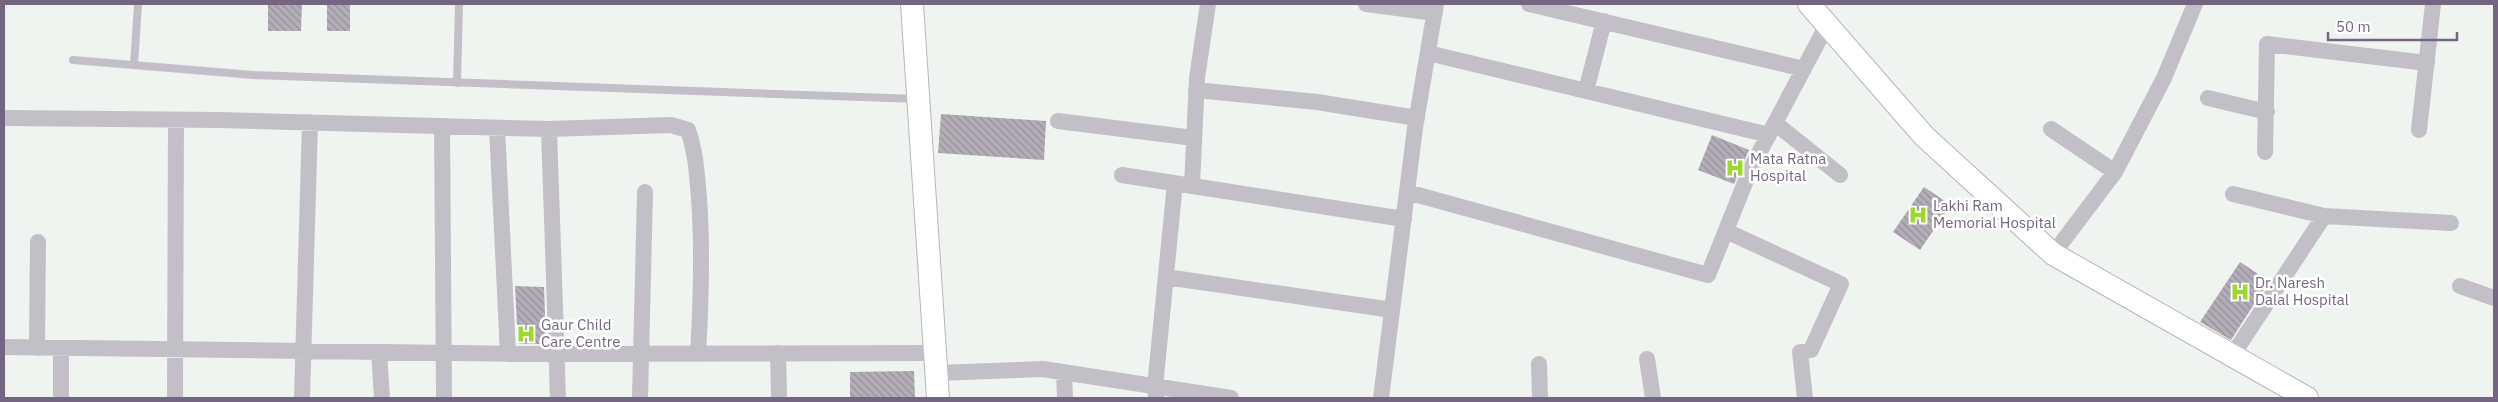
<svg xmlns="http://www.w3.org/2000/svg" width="2498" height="402" viewBox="0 0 2498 402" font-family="'IBM Plex Sans',sans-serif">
<defs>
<pattern id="building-back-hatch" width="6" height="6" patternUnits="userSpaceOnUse" patternTransform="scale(1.25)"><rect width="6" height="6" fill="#b3adb8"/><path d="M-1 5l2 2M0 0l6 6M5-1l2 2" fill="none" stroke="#96909b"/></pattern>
</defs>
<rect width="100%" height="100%" fill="#f0f4f1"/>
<path fill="url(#building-back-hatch)" d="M268,4H302L301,31H268Z
M327,4H350V31H327Z
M941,114L1046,121L1044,160L938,153Z
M1712,135L1749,150L1734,184L1698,170Z
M1924,187L1951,205L1920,250L1893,232Z
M2240,262L2269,281L2231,340L2200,322Z
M515,286L544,287L546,344H518Z
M914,371L915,398H850V372Z"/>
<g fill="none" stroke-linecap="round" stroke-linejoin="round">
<g stroke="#b9b4bc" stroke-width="24">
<path id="secondary" d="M912,4L938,398
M1809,4L1924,136L2053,254L2307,398"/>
</g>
<path stroke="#c3bfc6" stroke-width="8" d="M73,60L253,75L917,99
M134,65L138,4
M457,83L459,4"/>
<path stroke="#c3bfc6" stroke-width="16" d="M1366,4L1435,13
M1529,4L1804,69
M1428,53L1769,135
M1196,90L1317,102L1417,118
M1586,91L1604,21
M2208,98L2267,112
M4,118L219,120L549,129L671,125L688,130C696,153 697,175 699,199C703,251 701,302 698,354
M1058,121L1194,138
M1775,123L1840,175
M442,126L444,398
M497,128L508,354
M549,129L558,398
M2051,129L2115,172
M2419,130L2433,4
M2265,152L2267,44L2427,63
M1122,175L1404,219
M1192,186L1197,78L1208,4
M1407,192L1708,275L1751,168L1827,25
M2233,194L2324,216L2451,223
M1726,231L1841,284L1811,350L1800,352L1805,398
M2053,254L2115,172L2164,78L2195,4
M1166,277L1392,310
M2460,286L2494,298
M4,347L528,354L935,353
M37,348L38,242
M379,352L382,398
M778,353L779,398
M2232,356L2324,216
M1647,359L1653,398
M1539,364L1540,398
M937,373L1043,369L1231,398
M1064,373L1065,398
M61,398V348
M175,398L176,120
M302,398L310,122
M640,398L645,192
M1156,398L1155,387L1175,183
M1381,398L1415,128L1436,4"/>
<use href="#secondary" stroke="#fff" stroke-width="22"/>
</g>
<defs>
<g id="hospital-bare" transform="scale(1.5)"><path d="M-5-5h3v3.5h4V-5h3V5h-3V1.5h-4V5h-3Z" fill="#9cd92b" stroke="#fff" stroke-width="2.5" paint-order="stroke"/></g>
</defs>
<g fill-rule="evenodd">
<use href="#hospital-bare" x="1735" y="168"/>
<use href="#hospital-bare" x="1918" y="215"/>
<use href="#hospital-bare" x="2240" y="292"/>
<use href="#hospital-bare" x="526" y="334"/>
</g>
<g text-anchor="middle" stroke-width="5" stroke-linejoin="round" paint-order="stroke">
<g font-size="15" fill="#746580" stroke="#fff" text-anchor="start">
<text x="1750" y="164">Mata Ratna<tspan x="1750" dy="17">Hospital</tspan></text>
<text x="1933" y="211">Lakhi Ram<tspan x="1933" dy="17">Memorial Hospital</tspan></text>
<text x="2255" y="288">Dr. Naresh<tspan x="2255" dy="17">Dalal Hospital</tspan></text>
<text x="541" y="330">Gaur Child<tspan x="541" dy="17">Care Centre</tspan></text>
</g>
</g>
<rect width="2498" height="402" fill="none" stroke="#746580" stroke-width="10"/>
<path d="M2328 32v8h129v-8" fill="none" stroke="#746580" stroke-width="2.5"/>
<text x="2336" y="32" font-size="15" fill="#746580" stroke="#ffffff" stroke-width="4" paint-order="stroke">50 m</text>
</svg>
